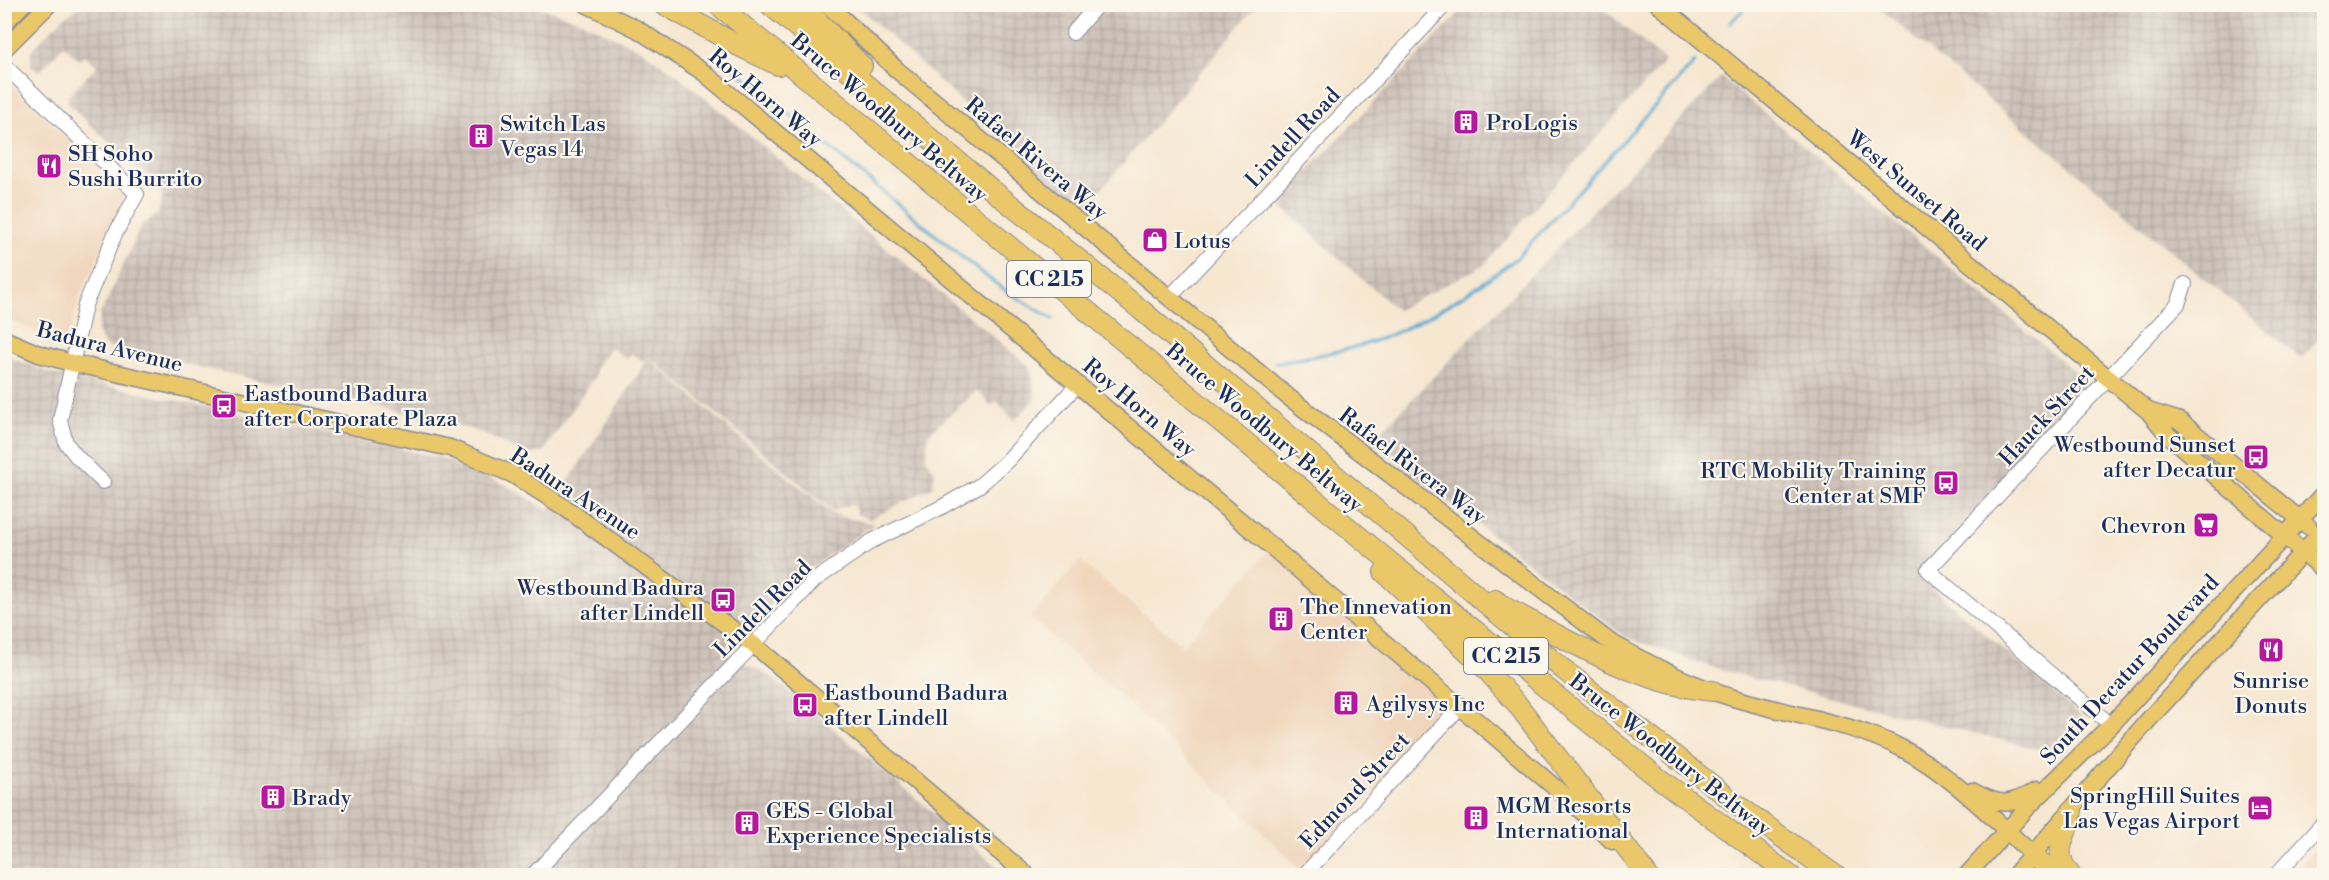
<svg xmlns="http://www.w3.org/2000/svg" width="2329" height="880" viewBox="0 0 2329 880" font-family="'Libre Bodoni',serif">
<defs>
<pattern id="industrial-grid" width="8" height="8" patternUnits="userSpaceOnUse" patternTransform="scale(1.5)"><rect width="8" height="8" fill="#cec2b9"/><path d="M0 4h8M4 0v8" fill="none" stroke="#b0a7a1"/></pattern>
</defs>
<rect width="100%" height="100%" fill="#fbf7ec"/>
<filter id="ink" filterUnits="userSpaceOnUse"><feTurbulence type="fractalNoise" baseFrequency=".0167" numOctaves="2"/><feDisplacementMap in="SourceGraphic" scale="12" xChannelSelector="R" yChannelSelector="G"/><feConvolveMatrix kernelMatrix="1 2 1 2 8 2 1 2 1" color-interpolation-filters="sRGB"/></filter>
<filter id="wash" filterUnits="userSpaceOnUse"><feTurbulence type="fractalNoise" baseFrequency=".008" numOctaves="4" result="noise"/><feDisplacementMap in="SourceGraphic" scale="24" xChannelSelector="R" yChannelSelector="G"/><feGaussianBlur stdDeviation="1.35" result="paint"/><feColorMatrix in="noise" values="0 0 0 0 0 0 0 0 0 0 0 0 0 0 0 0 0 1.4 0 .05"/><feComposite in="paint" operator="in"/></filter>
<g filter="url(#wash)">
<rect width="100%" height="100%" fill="#f6e7d1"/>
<path fill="#f0d6bc" d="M4,78L126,194L121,211L79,297L66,343L5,319Z
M1272,547L1460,707L1299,868L1129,703L1030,618L1080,561L1182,646Z
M2324,840V875H2290Z"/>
<path fill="url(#industrial-grid)" d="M85,4L533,5L583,22L640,49L676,74L1031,368L1035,399L1014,421L997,401L991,405L977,391L928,434L926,459L935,471L933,487L870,519L858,515L852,504L833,511L650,358L649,359L751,447L833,514L874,524L809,569L722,651L772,677L1007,875H5L4,355L54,374L441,458L502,483L548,510L564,488L645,363L632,353L627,359L610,347L595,369V376L543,452L527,455L482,433L433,418L107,347L97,332L101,313L142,224L148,222L158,213L163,198L161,189L154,178L135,167L68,104V96L97,66L85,55L79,60L64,45L39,72L31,65V50L64,17Z
M856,5H1257L1082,212Z
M1467,5H1599L1665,61L1484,265L1397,310L1277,203Z
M1875,5H2324V333L2301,359Z
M1721,77L2087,382L1921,579L2083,718L2046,751L1724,671L1625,637L1371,442Z"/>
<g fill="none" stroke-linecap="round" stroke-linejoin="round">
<path stroke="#56a8d1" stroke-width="3" d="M1730,23L1749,4
M720,57L979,271L1006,291L1053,319
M1275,363C1305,358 1336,353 1365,344C1413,330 1477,289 1517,258L1695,62"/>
</g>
</g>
<g filter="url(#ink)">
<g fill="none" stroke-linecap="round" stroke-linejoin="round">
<g stroke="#888b98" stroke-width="16">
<path id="minor" d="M1073,33L1098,4
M4,65L137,194L115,234L85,305L60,420L66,443L77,457L103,482
M1169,298L1446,4
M2111,725L1928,570L2178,304L2185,284
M2276,875L2324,822
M532,876L815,580L872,541L940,508L980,485L1006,462L1078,384
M1303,876L1460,707"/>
</g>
<g stroke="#888b98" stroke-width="19">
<path id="major" d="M586,4L637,29L703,72L1272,547L1572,802L1612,841
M827,4L897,70L1287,396L1610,642C1642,661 1677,678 1712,691C1775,714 1843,718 1903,749C1952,775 1992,818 2033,855
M1658,4L2148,411L2168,435L2324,570
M4,23L23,4
M4,49L49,4
M4,339L39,354L72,363L450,448L512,474L564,507L754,645L1028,876
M2148,411L2180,421L2308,526
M1972,791C2000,807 2010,806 2037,790
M1966,876L2028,807L2111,725L2324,493
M2014,876L2151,717L2324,529"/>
</g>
<g stroke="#888b98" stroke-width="22">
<path id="highway" d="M663,4L739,46L778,65
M717,4L1391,563L1657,777L1791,876
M769,4L991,189L1140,309L1564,670L1744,810L1836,876
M801,4L862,66
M1384,572L1482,665L1517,704L1648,876
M1495,600L1506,608C1571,641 1639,685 1713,691
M2033,855L2056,876
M2071,876C2049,848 2068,839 2072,811"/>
</g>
<use href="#minor" stroke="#fff" stroke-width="14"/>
<use href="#major" stroke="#eac769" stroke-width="16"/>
<use href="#highway" stroke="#eac769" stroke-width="20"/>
</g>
</g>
<defs>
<g id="building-square" transform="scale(1.35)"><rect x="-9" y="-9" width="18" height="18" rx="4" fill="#b5179e" stroke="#fbf7ec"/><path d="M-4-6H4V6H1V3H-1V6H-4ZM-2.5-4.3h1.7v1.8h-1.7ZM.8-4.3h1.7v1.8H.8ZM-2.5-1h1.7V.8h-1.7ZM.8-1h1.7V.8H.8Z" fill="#fff"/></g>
<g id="restaurant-square" transform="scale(1.35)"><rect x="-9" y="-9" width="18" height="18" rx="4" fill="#b5179e" stroke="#fbf7ec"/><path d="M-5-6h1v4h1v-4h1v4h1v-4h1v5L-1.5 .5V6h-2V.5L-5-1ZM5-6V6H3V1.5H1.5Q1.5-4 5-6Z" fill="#fff"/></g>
<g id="shop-square" transform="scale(1.35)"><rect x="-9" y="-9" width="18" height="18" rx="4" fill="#b5179e" stroke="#fbf7ec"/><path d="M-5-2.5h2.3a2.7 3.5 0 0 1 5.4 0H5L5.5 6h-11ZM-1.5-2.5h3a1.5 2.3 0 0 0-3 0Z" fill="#fff"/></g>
<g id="bus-square" transform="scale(1.35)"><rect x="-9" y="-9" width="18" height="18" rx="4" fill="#b5179e" stroke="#fbf7ec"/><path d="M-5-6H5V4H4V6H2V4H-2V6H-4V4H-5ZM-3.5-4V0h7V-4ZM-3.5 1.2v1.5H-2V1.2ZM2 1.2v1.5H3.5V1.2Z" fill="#fff"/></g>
<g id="supermarket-square" transform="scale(1.35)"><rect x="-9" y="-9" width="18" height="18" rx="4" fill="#b5179e" stroke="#fbf7ec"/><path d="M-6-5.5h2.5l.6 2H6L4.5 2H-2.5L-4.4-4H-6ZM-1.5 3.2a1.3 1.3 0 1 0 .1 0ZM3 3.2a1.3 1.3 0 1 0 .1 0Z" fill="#fff"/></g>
<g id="hotel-square" transform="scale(1.35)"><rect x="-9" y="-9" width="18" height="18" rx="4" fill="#b5179e" stroke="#fbf7ec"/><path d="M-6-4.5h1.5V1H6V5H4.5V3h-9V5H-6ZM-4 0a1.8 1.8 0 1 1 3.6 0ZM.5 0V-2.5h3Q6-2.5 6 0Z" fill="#fff"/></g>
</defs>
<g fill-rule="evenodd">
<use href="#building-square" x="1466" y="122"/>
<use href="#building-square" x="481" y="136"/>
<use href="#restaurant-square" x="49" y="166"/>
<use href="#shop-square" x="1155" y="240"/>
<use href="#bus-square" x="224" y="406"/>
<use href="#bus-square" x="2256" y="457"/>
<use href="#bus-square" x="1946" y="483"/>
<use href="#supermarket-square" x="2206" y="525"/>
<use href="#bus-square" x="723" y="600"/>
<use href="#building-square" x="1281" y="619"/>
<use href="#restaurant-square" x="2271" y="650"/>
<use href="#building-square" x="1346" y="703"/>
<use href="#bus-square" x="805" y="705"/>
<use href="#building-square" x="273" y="797"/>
<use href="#hotel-square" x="2260" y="808"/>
<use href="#building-square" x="1476" y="818"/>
<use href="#building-square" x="747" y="823"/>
</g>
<g text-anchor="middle" stroke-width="4.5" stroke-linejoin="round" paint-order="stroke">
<g fill="#fbf7ec" stroke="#5e6b89" stroke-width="1.5">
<rect x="1007" y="261" width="84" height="36" rx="4.5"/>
<rect x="1464" y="638" width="84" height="36" rx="4.5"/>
</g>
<g font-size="21" font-weight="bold" fill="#1b2f5e">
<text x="1049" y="286">CC 215</text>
<text x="1506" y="663">CC 215</text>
</g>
<g font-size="22" fill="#1b2f5e" stroke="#fbf7ec">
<text transform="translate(766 97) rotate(40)" y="8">Roy Horn Way</text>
<text transform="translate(890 117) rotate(40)" y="8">Bruce Woodbury Beltway</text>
<text transform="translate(1292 137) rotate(-47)" y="8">Lindell Road</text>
<text transform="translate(1037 158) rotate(40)" y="8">Rafael Rivera Way</text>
<text transform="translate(1917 190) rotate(40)" y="8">West Sunset Road</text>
<text transform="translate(110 346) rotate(14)" y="8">Badura Avenue</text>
<text transform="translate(1140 407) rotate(40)" y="8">Roy Horn Way</text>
<text transform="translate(2046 415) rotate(-47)" y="8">Hauck Street</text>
<text transform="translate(1265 427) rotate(40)" y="8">Bruce Woodbury Beltway</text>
<text transform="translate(1413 465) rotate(37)" y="8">Rafael Rivera Way</text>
<text transform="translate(576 493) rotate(33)" y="8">Badura Avenue</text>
<text transform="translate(762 608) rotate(-45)" y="8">Lindell Road</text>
<text transform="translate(2129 669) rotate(-47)" y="8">South Decatur Boulevard</text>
<text transform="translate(1671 754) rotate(38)" y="8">Bruce Woodbury Beltway</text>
<text transform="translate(1354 790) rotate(-47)" y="8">Edmond Street</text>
</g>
<g font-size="22" fill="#1b2f5e" stroke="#fbf7ec" text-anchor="start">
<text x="1486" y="130">ProLogis</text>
<text x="500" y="131">Switch Las<tspan x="500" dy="25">Vegas 14</tspan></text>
<text x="68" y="161">SH Soho<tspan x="68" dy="25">Sushi Burrito</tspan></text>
<text x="1174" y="248">Lotus</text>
<text x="244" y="401">Eastbound Badura<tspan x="244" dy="25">after Corporate Plaza</tspan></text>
<text x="2236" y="452" text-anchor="end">Westbound Sunset<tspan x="2236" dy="25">after Decatur</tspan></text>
<text x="1926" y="478" text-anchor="end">RTC Mobility Training<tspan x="1926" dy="25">Center at SMF</tspan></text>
<text x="2186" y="533" text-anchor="end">Chevron</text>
<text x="704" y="595" text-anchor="end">Westbound Badura<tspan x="704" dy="25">after Lindell</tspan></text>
<text x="1300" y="614">The Innevation<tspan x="1300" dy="25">Center</tspan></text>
<text x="2271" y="688" text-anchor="middle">Sunrise<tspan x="2271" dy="25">Donuts</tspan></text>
<text x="824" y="700">Eastbound Badura<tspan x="824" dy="25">after Lindell</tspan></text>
<text x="1366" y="711">Agilysys Inc</text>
<text x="2240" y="803" text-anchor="end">SpringHill Suites<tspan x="2240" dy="25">Las Vegas Airport</tspan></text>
<text x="292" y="805">Brady</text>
<text x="1496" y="813">MGM Resorts<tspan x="1496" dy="25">International</tspan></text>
<text x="766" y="818">GES - Global<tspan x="766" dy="25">Experience Specialists</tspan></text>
</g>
</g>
<rect width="2329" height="880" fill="none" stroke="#fbf7ec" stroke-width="24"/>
</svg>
